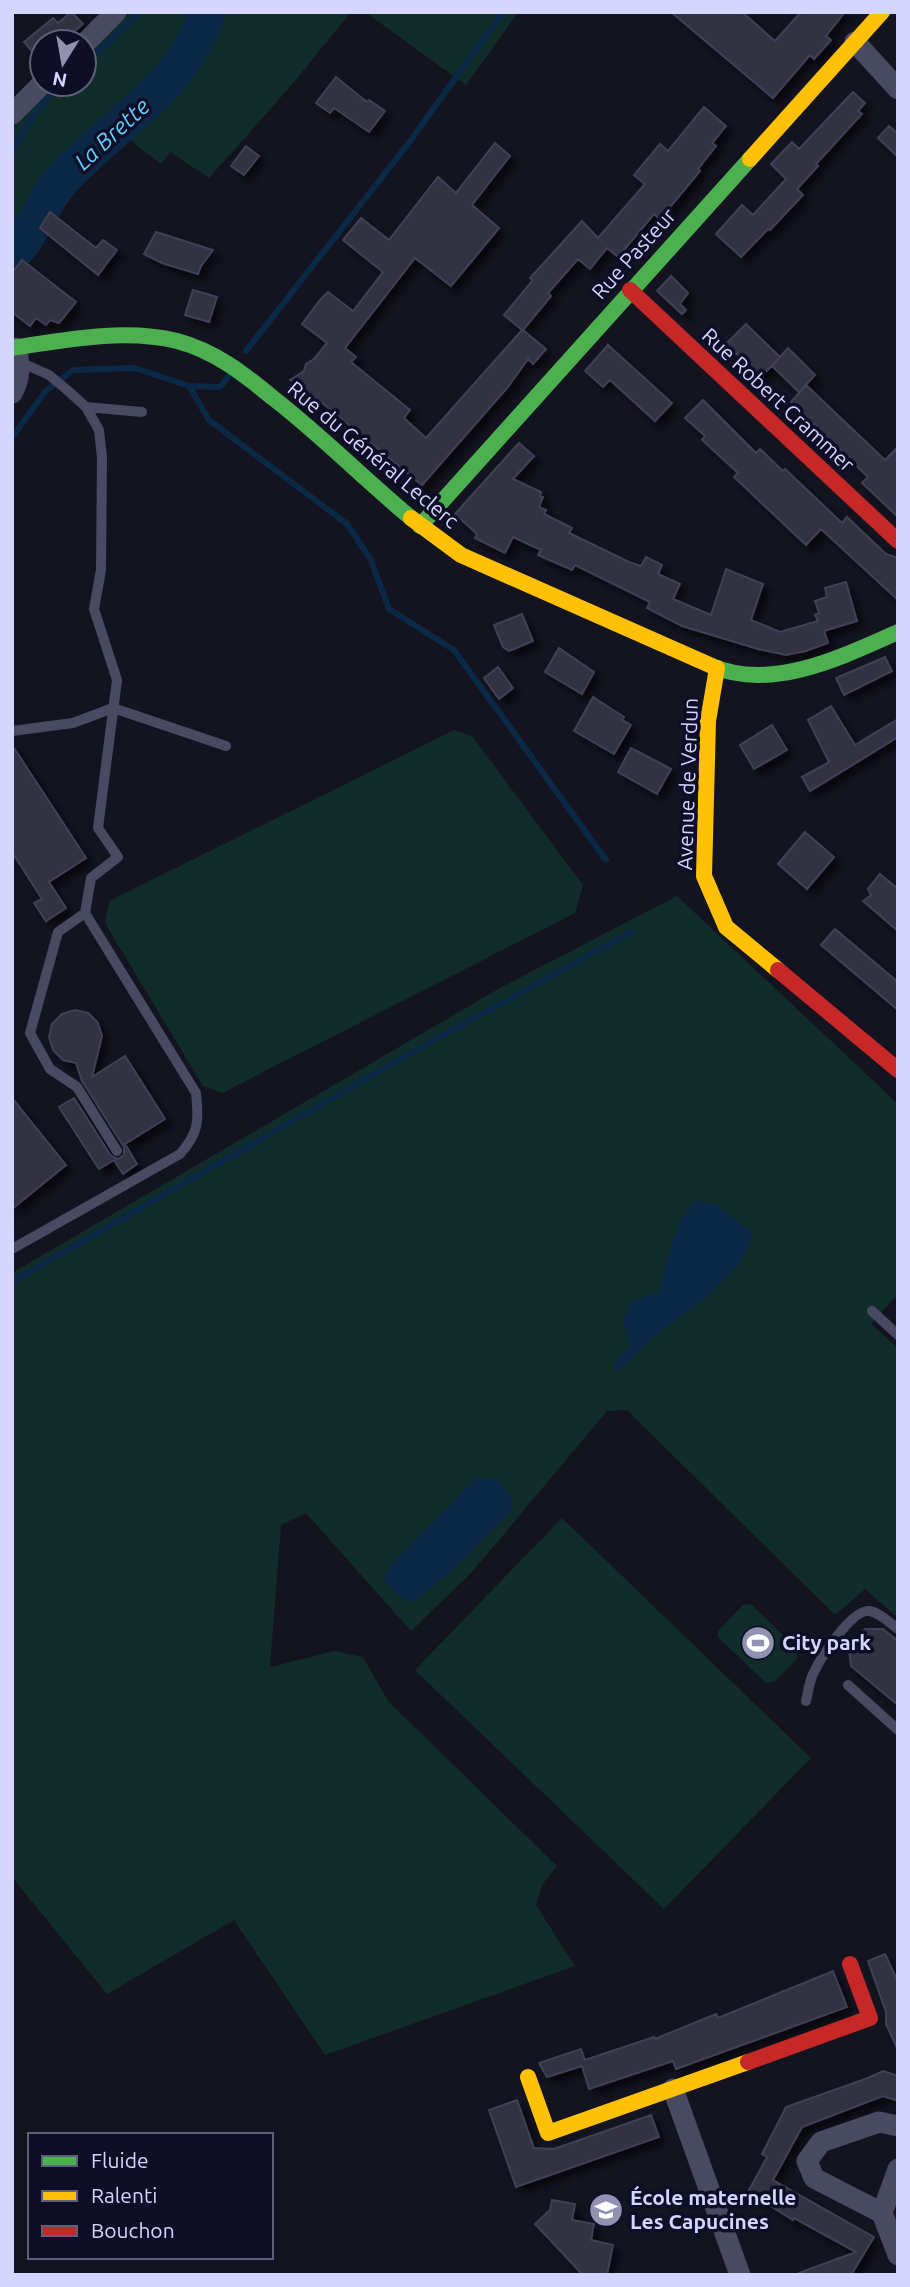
<svg xmlns="http://www.w3.org/2000/svg" width="910" height="2287" viewBox="0 0 910 2287" font-family="Ubuntu,sans-serif">
<defs>
<filter id="shadow"><feDropShadow dx="6" dy="6" stdDeviation="3.5" flood-color="#0009"/></filter>
</defs>
<rect width="100%" height="100%" fill="#141421"/>
<path fill="#112d2a" d="M126,12H351L289,88L209,178L170,152L161,164L121,133L49,205L12,262V123L51,84H84V53Z
M365,12H518L466,85Z
M454,730L472,736L583,885L575,913L222,1093L203,1086L105,923L109,901Z
M677,896L898,1104V1294L871,1324L898,1348V1618L865,1589L835,1615L627,1410L607,1411L472,1572L411,1631L306,1513L281,1525L270,1667L334,1651L363,1657L388,1701L557,1866L542,1885L536,1905L575,1966L325,2055L234,1920L107,1994L12,1877V1273L500,988Z
M562,1518L811,1758L664,1909L415,1670Z
M744,1604L752,1605L798,1650L797,1659L774,1682L766,1683L718,1637V1631Z"/>
<path fill="#0b2946" d="M695,1200L715,1204L752,1232C745,1278 686,1310 653,1338C640,1348 630,1362 616,1372L613,1367L617,1359L629,1347L623,1319L631,1301L658,1293C669,1262 671,1225 695,1200Z
M478,1476L498,1480L512,1498V1510L454,1569L415,1601C400,1600 393,1591 384,1580L388,1568Z"/>
<g fill="none" stroke-linecap="round" stroke-linejoin="round">
<path stroke="#0b2946" stroke-width="6" d="M84,65L140,12
M12,153C25,126 39,104 62,84
M246,351L411,140L503,12
M189,386L209,420L347,524L371,560L389,609L454,650L606,860
M12,437L46,391L73,370L135,368L189,386L220,387L230,375
M12,1282L411,1053L631,932"/>
<path stroke="#0b2946" stroke-width="37" d="M12,254C33,234 41,204 60,182C109,126 185,88 207,12"/>
</g>
<path fill="#323243" stroke="#403f56" stroke-width="2" filter="url(#shadow)" d="M71,12L83,24L62,42H42V48L35,55L24,42L53,18L58,23Z
M671,12H742L775,41L801,12H845L826,36L831,40L814,59L810,55L773,98Z
M336,77L367,102L369,100L385,111L369,132L334,108L330,113L316,103Z
M853,92L865,103L858,111L862,114L816,164L818,166L797,189L803,195L770,230L768,229L741,257L716,234L742,205L753,215L786,179L771,164L792,142L799,149Z
M704,107L726,126L712,143L716,146L698,169L700,171L660,219L654,214L618,257L607,248L590,269L578,259L548,293L551,296L523,330L546,349L533,364L528,359L508,387L422,485L321,402L290,380L304,371L306,364L314,359L327,343L302,324L320,300L328,292L353,311L383,272L343,240L361,218L389,240L438,177L456,193L495,143L510,156L472,205L499,228L451,286L415,258L345,348L356,357L351,362L410,410L404,418L426,438L522,330L504,315L533,280L530,278L582,221L598,238L645,184L634,175L660,144L668,151Z
M889,126L898,134V157L878,138Z
M246,146L259,156L244,175L231,166Z
M50,212L96,248L103,240L117,250L98,275L40,228Z
M156,232L213,250L201,266L198,274L162,263L144,254Z
M22,260L76,302L59,323L50,320L46,325L36,318L30,326L12,312V273Z
M671,276L688,293L680,304L686,310L682,314L657,291Z
M193,290L217,297L209,322L185,315Z
M746,324L780,357L788,348L815,375L799,392L772,366L779,358L761,377L726,344Z
M608,345L672,403L655,421L610,380L603,387L585,371Z
M806,385L885,460L898,447V517L862,483L868,477L791,402Z
M703,400L756,453L760,449L783,471L785,469L842,523L847,517L886,554L898,558V600L821,529L806,545L734,477L738,473L702,440L705,436L685,418Z
M519,443L534,456L513,479L541,492L540,496L543,497L539,507L546,510L544,514L572,528L569,533L629,562L641,566L646,557L662,565L658,574L680,584L673,599L711,615L726,569L763,584L751,620L780,632L818,621L815,615L819,613L815,601L827,597L825,588L846,582L857,621L824,631L828,643L806,651L786,655L758,649L682,626L647,608L650,602L575,565L572,570L538,555L541,550L513,537L505,553L475,538L477,534L455,514Z
M522,614L533,641L509,651L503,647L494,625Z
M559,648L594,672L582,694L545,672Z
M885,657L892,671L844,695L836,678Z
M498,667L513,688L499,699L484,678Z
M593,697L624,717L622,720L631,725L614,754L574,731Z
M831,706L855,745L898,719V737L810,791L802,777L829,762L808,720Z
M772,725L787,750L754,769L740,745Z
M12,745L86,858L49,882L66,908L46,921L34,903L42,899L12,852Z
M631,748L671,769L657,794L618,772Z
M805,832L834,857L807,889L778,864Z
M880,874L898,889V931L863,901L871,895L868,889Z
M835,929L898,982V1010L821,945Z
M75,1010L88,1013L98,1023L102,1036L92,1077L125,1056L165,1119L125,1144L137,1164L123,1174L114,1160L99,1169L59,1107L74,1098L111,1156L118,1159L124,1155V1147L82,1081L76,1063L63,1060L53,1050L49,1037L52,1024L62,1014Z
M12,1098L66,1165L12,1209Z
M865,1629H883L898,1641V1705L851,1666L849,1649Z
M885,1954L898,1982V2050L886,2024V2012L868,1961Z
M833,1971L847,2007L676,2069L673,2061L589,2089L582,2066L547,2077L539,2063L581,2049L585,2060L654,2037L655,2039L716,2014L718,2018Z
M883,2071L898,2076V2101L883,2096L802,2127L773,2180L874,2237L851,2275H799V2273L856,2252L794,2218L793,2220L748,2192L767,2157L762,2154L786,2107L868,2078Z
M517,2100L534,2148L554,2149L651,2115L659,2137L516,2187L489,2110Z
M552,2200L575,2204L572,2220L594,2224L591,2240L613,2245L607,2275H583L535,2224L550,2210Z"/>
<g fill="none" stroke-linecap="round" stroke-linejoin="round">
<path stroke="#484a62" stroke-width="10" d="M20,362L49,375L66,389L86,407L99,430L102,458L101,570L94,609L117,680L98,828L118,857L91,878L85,913L58,932L30,1033L50,1069L77,1087L117,1151
M86,407L142,412
M12,731L73,723L113,708L226,746
M12,1249L180,1154C199,1133 199,1120 196,1093L85,913
M872,1311L898,1335
M848,1685L898,1730
M806,1701C808,1693 809,1683 813,1674C820,1659 852,1608 870,1611C880,1613 890,1623 898,1629"/>
<path stroke="#484a62" stroke-width="21" d="M855,42L898,89
M84,44L116,12
M12,114L42,84
M12,393C21,378 20,364 16,348
M673,2089L740,2275
M898,2169L882,2213L898,2255
M882,2213L814,2178L807,2161L821,2142L879,2122L898,2126"/>
<path stroke="#4caf50" stroke-width="16" d="M12,348C65,340 124,328 177,341C215,351 244,374 273,398C321,435 364,479 411,518
M420,526L750,159
M712,666C772,692 844,656 898,632"/>
<path stroke="#ffc107" stroke-width="16" d="M750,159L882,12
M411,518L461,555L712,666
M717,668L708,721L704,876L726,927L778,970
M528,2077L548,2133L748,2062"/>
<path stroke="#c62828" stroke-width="16" d="M630,290L898,541
M778,970L898,1070
M748,2062L870,2018L850,1964"/>
</g>
<defs>
<g id="stadium-disc" transform="scale(1.75)"><circle r="9.5" fill="#9192b1" stroke="#0f0e27"/><path d="M0-5a6.5 5 0 1 0 0 10a6.5 5 0 1 0 0-10ZM-3.5-1.8h7v3.6h-7Z" fill="#fff"/></g>
<g id="school-disc" transform="scale(1.75)"><circle r="9.5" fill="#9192b1" stroke="#0f0e27"/><path d="M0-5L7-2L0 1L-7-2ZM-4 1L0 2.5L4 1V4Q0 6-4 4Z" fill="#fff"/></g>
</defs>
<g fill-rule="evenodd">
<use href="#stadium-disc" x="758" y="1643"/>
<use href="#school-disc" x="606" y="2210"/>
</g>
<g text-anchor="middle" stroke-width="7" stroke-linejoin="round" paint-order="stroke">
<g font-size="21" fill="#d4d6ff" stroke="#0f0e27">
<text transform="translate(634 254) rotate(-48)" y="7">Rue Pasteur</text>
<text transform="translate(778 400) rotate(43)" y="7">Rue Robert Crammer</text>
<text transform="translate(373 455) rotate(40)" y="7">Rue du Général Leclerc</text>
<text transform="translate(688 784) rotate(-88)" y="7">Avenue de Verdun</text>
</g>
<g font-size="21" font-weight="bold" fill="#d4d6ff" stroke="#0f0e27" text-anchor="start">
<text x="782" y="1650">City park</text>
<text x="630" y="2205">École maternelle<tspan x="630" dy="24">Les Capucines</tspan></text>
</g>
<g font-size="23" font-style="italic" fill="#62cdff" stroke="#0f0e27">
<text transform="translate(112 134) rotate(-43)" y="8">La Brette</text>
</g>
</g>
<rect width="910" height="2287" fill="none" stroke="#d4d6ff" stroke-width="28"/>
<rect x="28" y="2133" width="245" height="126" fill="#0f0e27" stroke="#5e5e7d" stroke-width="2"/>
<rect x="42" y="2156" width="35" height="10" fill="#4caf50" stroke="#5e5e7d" stroke-width="2"/>
<text x="91" y="2168" font-size="21" fill="#d4d6ff">Fluide</text>
<rect x="42" y="2191" width="35" height="10" fill="#ffc107" stroke="#5e5e7d" stroke-width="2"/>
<text x="91" y="2203" font-size="21" fill="#d4d6ff">Ralenti</text>
<rect x="42" y="2226" width="35" height="10" fill="#c62828" stroke="#5e5e7d" stroke-width="2"/>
<text x="91" y="2238" font-size="21" fill="#d4d6ff">Bouchon</text>
<g transform="translate(63 63) rotate(191)"><circle r="33" fill="#0f0e27" stroke="#5e5e7d" stroke-width="2"/>
<path d="M0-5L12 26L0 18L-12 26Z" fill="#9192b1"/>
<text y="-10" font-size="19" font-weight="bold" text-anchor="middle" fill="#d4d6ff">N</text>
</g>
</svg>
